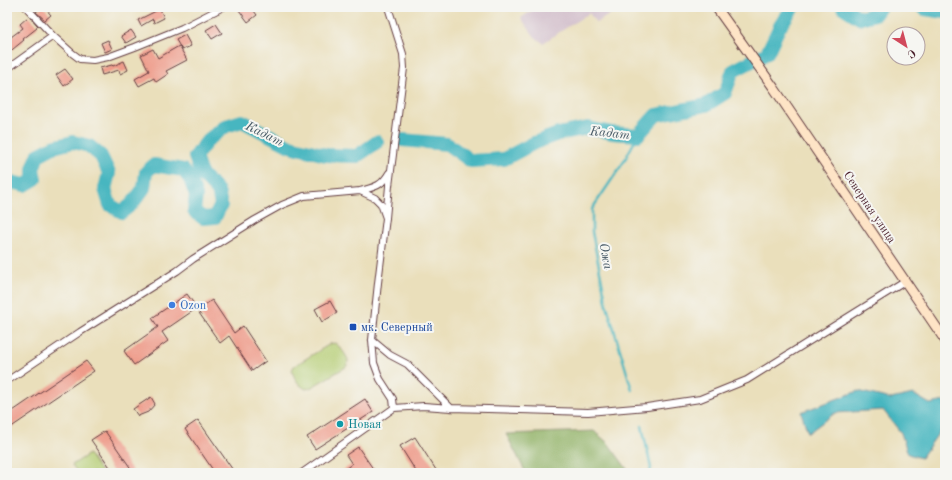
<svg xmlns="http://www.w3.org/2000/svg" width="952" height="480" viewBox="0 0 952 480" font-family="'Old Standard TT',serif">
<rect width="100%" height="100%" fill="#f6f6f2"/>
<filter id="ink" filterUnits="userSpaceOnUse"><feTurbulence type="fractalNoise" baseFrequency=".025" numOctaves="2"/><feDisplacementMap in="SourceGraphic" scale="8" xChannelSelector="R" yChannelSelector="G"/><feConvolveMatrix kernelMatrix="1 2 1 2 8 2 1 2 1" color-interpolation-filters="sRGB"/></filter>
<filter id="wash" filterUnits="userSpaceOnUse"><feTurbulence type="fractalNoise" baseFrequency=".012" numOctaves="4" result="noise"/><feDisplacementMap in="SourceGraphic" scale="16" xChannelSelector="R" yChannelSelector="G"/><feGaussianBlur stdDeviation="0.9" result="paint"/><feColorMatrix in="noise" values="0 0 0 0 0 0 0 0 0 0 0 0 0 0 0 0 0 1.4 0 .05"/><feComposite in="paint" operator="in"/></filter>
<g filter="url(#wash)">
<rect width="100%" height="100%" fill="#eadfbb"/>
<path fill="#d1bdca" d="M537,7H622L596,23L589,13L543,43L535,37L521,18Z"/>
<path fill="#b4cc71" stroke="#7f764e" d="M335,343C339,345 347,356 348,360C348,363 347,365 346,367L310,388L306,389C299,386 293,377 292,370L294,366L330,344Z
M89,454L102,473H78L72,465Z"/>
<path fill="#8fb063" stroke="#6c6847" d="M594,431L608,443L630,473H526L506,434Z"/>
<path fill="#47b6c0" stroke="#486a76" d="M858,391L891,399L913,394L930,404L945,401V424L921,458L908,454L901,433L883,410L835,413L808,433L801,412Z"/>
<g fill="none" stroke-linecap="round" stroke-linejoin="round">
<path stroke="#47b6c0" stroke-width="2.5" d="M632,390L607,306L592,232V209L623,163L638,135
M642,426L651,468L650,473"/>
<path stroke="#47b6c0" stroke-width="14" d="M843,7L860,18L875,14L880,7
M922,7L925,9L945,12
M402,140L447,144L471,161L504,159L534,143L558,134L588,128L612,133L638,135L656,115L706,105L725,93L733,71L767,53L780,26L793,7
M7,187L11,182L25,185L35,179L33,169L38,155L53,147L73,142L89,146L101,156L109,173L105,189L110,205L122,212L132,204L144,188L146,172L154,165L183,170L190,179L196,196L194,211L203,218L215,217L221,205L218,191L201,174L195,157L208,140L226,126L242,121L290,146L326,155L357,156L377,142"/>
</g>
<g id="blocks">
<path fill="#ee9b8a" d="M42,7H44L51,15L45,20L36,12Z
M243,7H261L254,11L257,15L248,22L239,10Z
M160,9L164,18L154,23L153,19L141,26L138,20Z
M28,17L29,18L30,17L38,26L36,27L37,28L23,39L24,40L7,54V40L23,28L20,24Z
M216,24L222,33L212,39L206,30Z
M131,30L136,37L126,43L121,36Z
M185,35L191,46L182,50L176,40Z
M108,40L112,49L105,52L101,43Z
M179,46L187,60L166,71L168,74L156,82L154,78L139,86L135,79L149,71L141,55L153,49L158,58Z
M124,61L128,70L120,74L119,70L102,75L100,68L112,65L113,66Z
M65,69L73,79L64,86L56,75Z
M187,294L197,308L162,332L168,341L134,365L124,351L158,327L152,318Z
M212,300L234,333L243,326L266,361L252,371L229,336L220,343L197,310Z
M330,301L337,313L322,322L315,309Z
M86,361L94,371L7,430V415Z
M151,397L155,404L148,412L138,416L133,409Z
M365,399L373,412L315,449L307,437Z
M198,420L235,473H215L185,429Z
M105,431L134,473H114L91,440Z
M415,437L438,473H417L400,446Z
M358,447L376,473H339L352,464L346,455Z"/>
</g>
</g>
<g filter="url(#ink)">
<use href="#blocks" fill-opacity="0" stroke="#623c41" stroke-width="1"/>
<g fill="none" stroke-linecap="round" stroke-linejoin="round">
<g stroke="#623c41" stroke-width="8">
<path id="street" d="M26,7L53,36L72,53L80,59L93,60L108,57L135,47L182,28L223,7
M388,7L403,54L404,68L389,186L386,218L378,283L372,340L374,363L380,379L393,399L394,408
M7,69L53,36
M360,191C374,187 381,187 389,173
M372,340L390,355L407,364L451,408
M7,381L80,332L177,271L193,259L255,220L282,205L304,196L360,191L375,198L381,204L386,218
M302,473L394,408L424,406L451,408L588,412L647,407L700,399L747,380L906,281"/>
</g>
<g stroke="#623c41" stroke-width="11">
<path id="secondary" d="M716,7L774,88L945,340"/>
</g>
<use href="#street" stroke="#fff" stroke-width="6"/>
<use href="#secondary" stroke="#fee4c6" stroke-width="9"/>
</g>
</g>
<circle fill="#3f7fe0" stroke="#f6f6f2" stroke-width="1.5" cx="172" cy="305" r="4"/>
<rect fill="#1a4fb4" stroke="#f6f6f2" stroke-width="1.5" x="349" y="323" width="8" height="8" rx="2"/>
<circle fill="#0f9aa8" stroke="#f6f6f2" stroke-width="1.5" cx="340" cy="424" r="4"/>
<g text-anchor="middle" stroke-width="4" stroke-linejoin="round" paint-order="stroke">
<g font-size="12" fill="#4a1f2b" stroke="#f6f6f2">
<text transform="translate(870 207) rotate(56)" y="4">Северная улица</text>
</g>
<g font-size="12" fill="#366cbe" stroke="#f6f6f2" text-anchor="start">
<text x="180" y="309">Ozon</text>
</g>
<g font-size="12" fill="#164399" stroke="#f6f6f2" text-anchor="start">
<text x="361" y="331">мк. Северный</text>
</g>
<g font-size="12" fill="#0d838f" stroke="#f6f6f2" text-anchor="start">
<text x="348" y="428">Новая</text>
</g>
<g font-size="13" font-style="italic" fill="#495b67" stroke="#f6f6f2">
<text transform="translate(610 132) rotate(6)" y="5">Кадат</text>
<text transform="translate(265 133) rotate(26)" y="5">Кадат</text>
<text transform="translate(607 256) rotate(79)" y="5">Ожа</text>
</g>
</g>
<rect width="952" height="480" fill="none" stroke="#f6f6f2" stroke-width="24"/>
<g transform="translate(906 46) rotate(144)"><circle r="19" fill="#f6f6f2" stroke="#b1a0a2"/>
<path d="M0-3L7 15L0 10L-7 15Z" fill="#d1495b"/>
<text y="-6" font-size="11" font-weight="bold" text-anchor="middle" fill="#4a1f2b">С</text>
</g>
</svg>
